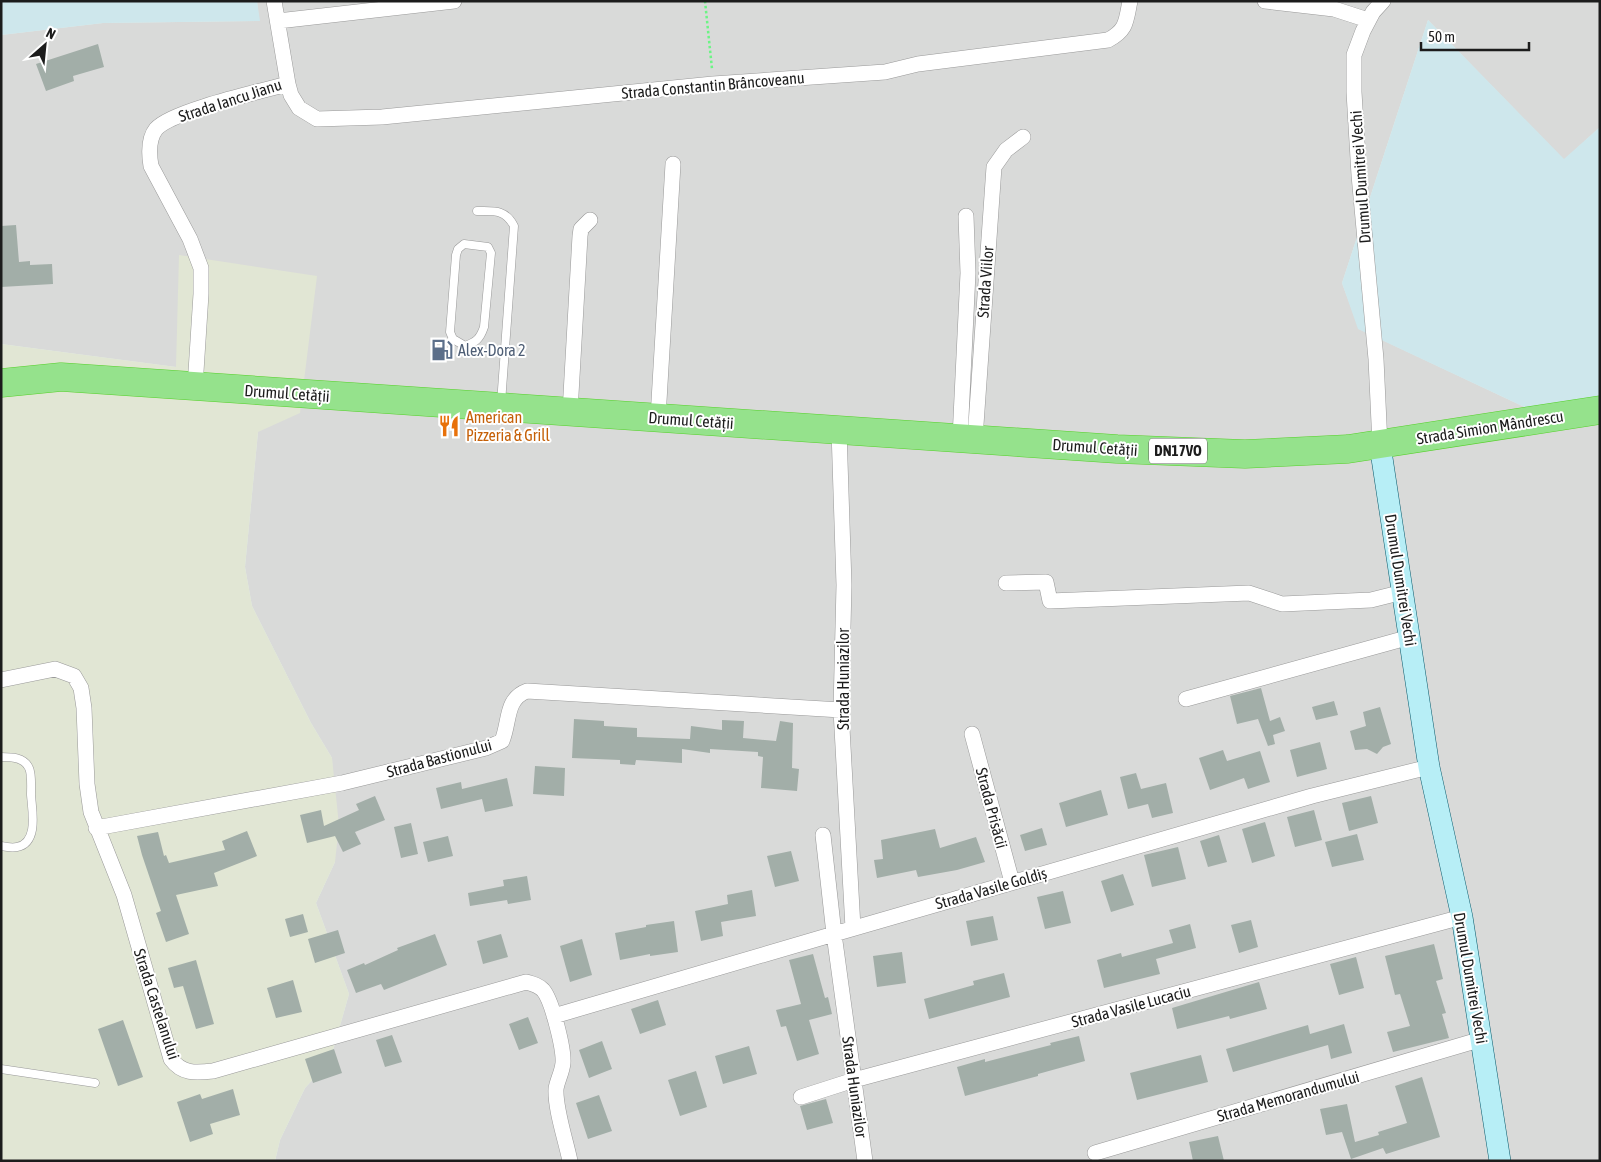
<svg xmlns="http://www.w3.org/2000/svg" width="1601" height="1162" viewBox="0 0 1601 1162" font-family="'Asap Condensed',sans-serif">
<rect width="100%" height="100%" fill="#e2edea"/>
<path fill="#d9dad9" d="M257,1H1600V127L1564,160L1428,20L1342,283L1359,329L1535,412L1600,416V1161H275L280,1140L305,1088L330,1061L349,994L316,903L335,862L332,758L311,723L252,606L245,567L258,432L176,367L1,344V35L103,23L259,21Z"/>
<path fill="#e1e6d4" d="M179,255L317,276L300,413L258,432L245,567L252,606L311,723L332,758L339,825L335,862L316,903L349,994L330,1061L305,1088L280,1140L275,1161H1V344L176,367Z"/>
<path fill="#cee7ec" d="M1,1H257L260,21L103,23L1,35Z
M1428,20L1564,159L1600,127V416L1535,412L1358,329L1342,283Z"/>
<path fill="#a2aea8" d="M98,44L104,67L73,76L74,81L46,91L36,64Z
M16,225L19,262L30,261V265L52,264L53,284L1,287V226Z
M1261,688L1270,721L1280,717L1285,731L1273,735L1275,744L1268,746L1258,719L1237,724L1230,696Z
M1334,701L1338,715L1316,720L1312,707Z
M1380,707L1391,744L1383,747L1377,754L1367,749L1355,750L1350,731L1366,726L1363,712Z
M574,719L604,721V726L637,728V737L690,739L691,726L722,730V720L744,721L743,738L776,741L780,721L793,723L792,768L799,769L797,791L761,788L763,757L758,756V752L710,749V753L682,749V763L636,760L635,765L620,764V760L572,758Z
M1320,742L1327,769L1297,777L1290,750Z
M1223,750L1227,761L1260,751L1270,782L1248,789L1244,778L1210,790L1199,758Z
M535,766L565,768L564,796L533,794Z
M1136,773L1141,789L1166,783L1173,813L1152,818L1148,804L1128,809L1120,777Z
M507,778L513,806L485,812L482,799L441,809L436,788L461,782L462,789Z
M1101,790L1108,815L1066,827L1059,803Z
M375,796L385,820L355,832L361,844L343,852L335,836L307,843L300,815L321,810L324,826L359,810L356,804Z
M1371,796L1378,823L1349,831L1342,803Z
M1314,810L1322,840L1295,847L1287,817Z
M1265,822L1275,856L1252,863L1242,829Z
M411,823L418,854L401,858L394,827Z
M1042,828L1047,845L1025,851L1020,835Z
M935,829L940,848L976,837L985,862L957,870L918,877L916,870L877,878L874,860L883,859L881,840Z
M247,831L257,856L214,873L218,886L176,895L189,934L166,942L156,913L161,911L142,855L137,836L158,832L164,856L166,855L169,863L225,850L222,841Z
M1357,834L1364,860L1332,867L1325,842Z
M1219,835L1227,862L1208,867L1200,841Z
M448,836L453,856L428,862L423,842Z
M1178,847L1186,879L1152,887L1144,855Z
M791,851L799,881L775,887L767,856Z
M1123,874L1134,905L1111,912L1101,881Z
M527,876L531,900L508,904L507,900L470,906L468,893L504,886L503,880Z
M752,890L756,916L721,922L723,936L701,941L695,911L728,904L727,895Z
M1063,891L1071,923L1045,929L1037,897Z
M303,914L308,932L290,937L285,919Z
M993,916L998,940L971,946L966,921Z
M1251,920L1258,947L1239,953L1231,925Z
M674,921L678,952L650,956V954L620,960L615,933L646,927V925Z
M1190,924L1196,948L1156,959L1160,974L1104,988L1097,960L1121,953L1122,957L1173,943L1169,930Z
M338,930L345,953L315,963L308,939Z
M435,934L447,965L384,990L381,984L356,993L347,970L364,963L365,965L398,950L397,948Z
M501,934L508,957L483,964L477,941Z
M582,939L592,975L570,982L560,946Z
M1434,944L1443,979L1436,981L1446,1013L1442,1014L1449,1038L1393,1052L1387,1032L1410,1026L1400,994L1395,995L1385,956Z
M902,952L906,983L877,987L873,956Z
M813,954L825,998L828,997L832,1014L809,1020L819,1054L797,1061L786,1026L781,1027L776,1010L801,1004L789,960Z
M1356,957L1364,988L1339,995L1330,964Z
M196,960L214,1024L196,1029L183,986L174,988L168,968Z
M1004,973L1010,997L929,1019L924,999L974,985L973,981Z
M293,980L302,1012L276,1018L267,988Z
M1259,982L1267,1009L1230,1019L1229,1016L1177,1029L1172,1008Z
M658,1000L666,1025L640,1034L631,1009Z
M528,1017L538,1043L519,1050L509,1024Z
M123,1020L143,1077L118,1086L98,1029Z
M1344,1024L1352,1053L1331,1059L1328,1045L1233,1072L1226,1049L1308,1025L1310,1034Z
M392,1035L402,1062L385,1067L376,1040Z
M1079,1036L1085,1061L1038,1074V1076L965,1096L957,1067L985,1059V1062L1051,1045L1050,1043Z
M602,1041L612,1069L589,1078L579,1050Z
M749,1046L757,1074L723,1084L715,1056Z
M334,1049L342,1073L313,1083L305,1059Z
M1201,1055L1208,1082L1137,1100L1130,1073Z
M696,1071L707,1107L680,1116L668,1080Z
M1422,1077L1440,1137L1386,1154L1383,1148L1351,1159L1342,1132L1326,1135L1320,1109L1347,1104L1355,1142L1379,1135L1378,1132L1407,1123L1395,1086Z
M233,1089L240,1115L210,1124L213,1134L190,1142L177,1102L200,1094L202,1099Z
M599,1095L612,1131L588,1139L576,1103Z
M826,1099L833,1123L807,1130L800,1106Z
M1218,1136L1224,1161H1193L1189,1142Z"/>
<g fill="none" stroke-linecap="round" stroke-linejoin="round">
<g stroke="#999" stroke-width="9">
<path id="lane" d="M477,211C494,211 505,209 514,226L501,403
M464,244L488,247L491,253L484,327C480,339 476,342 465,346L453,339L450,332L456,255L458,249Z
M1,757C11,757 24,757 29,768C32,774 31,787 31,795C32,810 39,843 17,847C12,848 6,847 1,846
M1,1069L95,1083"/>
</g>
<g stroke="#999" stroke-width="16">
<path id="street" d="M274,1L288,84L291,95L299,108L317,119L382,117L713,84L885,72L918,64L1108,40C1127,30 1126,21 1130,1
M1265,1L1334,9L1368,20
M278,21L454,1
M195,387L201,294V268L190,239L151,166C149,154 148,139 156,129C171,111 262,91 288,84
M570,412L580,236L581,229L590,220
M658,418L673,164
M839,430L844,585L841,710L853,928
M960,438L968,273L966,216
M975,439L994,167L1006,150L1023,137
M1380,445L1376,359L1359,175L1354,92V55L1363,31L1373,12L1383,1
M1006,583L1046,582L1050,601L1249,593L1282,604L1371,600L1403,592
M1,680L55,669L74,676L81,688L84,708L87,784L91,812L124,895L171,1059C182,1074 195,1073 213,1071L526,982C533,984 538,985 543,990C552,1000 564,1049 563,1063C562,1073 557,1081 556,1089C555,1109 566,1141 570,1161
M1186,699L1410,637
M972,734L1012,882
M96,828L342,783L486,748L502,741C510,722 505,699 527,691L841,710
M823,835L834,934L865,1161
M554,1016L834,934L1312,796L1429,767
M801,1097L854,1080L1462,917
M1095,1153L1482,1039"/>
</g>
<g stroke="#095b6d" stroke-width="22">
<path id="secondary" d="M1380,445L1429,767L1462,917L1500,1161"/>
</g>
<g stroke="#56d02a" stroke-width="29">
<path id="highway" d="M1,383L61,377L1117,449L1245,454L1348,449L1600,410"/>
</g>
<path stroke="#6cf485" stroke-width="2.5" stroke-dasharray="2.5 2.5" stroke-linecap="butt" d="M705,1L712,69"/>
<use href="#lane" stroke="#fff" stroke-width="8"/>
<use href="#street" stroke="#fff" stroke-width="15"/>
<use href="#secondary" stroke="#b7eef6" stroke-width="21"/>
<use href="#highway" stroke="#95e28c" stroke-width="28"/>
</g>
<defs>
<g id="fuel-bare" transform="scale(1.725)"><path d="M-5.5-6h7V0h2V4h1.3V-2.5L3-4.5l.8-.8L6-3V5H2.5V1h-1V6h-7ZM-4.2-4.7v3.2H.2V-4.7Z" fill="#5c6f8a" stroke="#fff" stroke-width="2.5" paint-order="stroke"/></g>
<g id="restaurant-bare" transform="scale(1.725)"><path d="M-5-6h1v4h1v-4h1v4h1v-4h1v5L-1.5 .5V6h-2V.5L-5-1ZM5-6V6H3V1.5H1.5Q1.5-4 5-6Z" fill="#e8710a" stroke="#fff" stroke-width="2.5" paint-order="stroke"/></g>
</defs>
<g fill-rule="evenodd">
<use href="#fuel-bare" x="442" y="350"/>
<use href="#restaurant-bare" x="449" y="426"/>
</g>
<g text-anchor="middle" stroke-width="4" stroke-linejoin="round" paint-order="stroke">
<rect fill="#fff" stroke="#606060" stroke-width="1" x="1149" y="438.5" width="58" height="25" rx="4"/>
<g font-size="15" font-weight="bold" fill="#1c1c1c">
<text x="1178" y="456">DN17VO</text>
</g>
<g font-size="16" fill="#1c1c1c" stroke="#fff">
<text transform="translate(713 85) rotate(-5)" y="6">Strada Constantin Brâncoveanu</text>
<text transform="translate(230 100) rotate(-18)" y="6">Strada Iancu Jianu</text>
<text transform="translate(1360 177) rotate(-94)" y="6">Drumul Dumitrei Vechi</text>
<text transform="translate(985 282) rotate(-86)" y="6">Strada Viilor</text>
<text transform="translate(287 393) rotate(4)" y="6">Drumul Cetății</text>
<text transform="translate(691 420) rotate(4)" y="6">Drumul Cetății</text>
<text transform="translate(1490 427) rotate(-9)" y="6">Strada Simion Mândrescu</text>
<text transform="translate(1095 447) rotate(4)" y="6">Drumul Cetății</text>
<text transform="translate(1401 580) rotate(81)" y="6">Drumul Dumitrei Vechi</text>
<text transform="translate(843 679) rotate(-90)" y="6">Strada Huniazilor</text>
<text transform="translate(439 758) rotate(-15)" y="6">Strada Bastionului</text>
<text transform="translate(992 808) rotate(75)" y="6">Strada Prisăcii</text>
<text transform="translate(991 888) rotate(-16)" y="6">Strada Vasile Goldiș</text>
<text transform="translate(1471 978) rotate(80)" y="6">Drumul Dumitrei Vechi</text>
<text transform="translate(157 1004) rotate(72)" y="6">Strada Castelanului</text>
<text transform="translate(1131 1006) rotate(-15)" y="6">Strada Vasile Lucaciu</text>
<text transform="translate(855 1087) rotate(82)" y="6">Strada Huniazilor</text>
<text transform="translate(1288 1096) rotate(-16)" y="6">Strada Memorandumului</text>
</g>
<g font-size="16" fill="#4e5e75" stroke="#fff" text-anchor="start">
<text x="458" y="356">Alex-Dora 2</text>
</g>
<g font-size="16" fill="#c56008" stroke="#fff" text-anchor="start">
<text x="466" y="423">American<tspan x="466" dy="18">Pizzeria &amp; Grill</tspan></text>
</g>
</g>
<rect width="1601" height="1162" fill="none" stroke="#1c1c1c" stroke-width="5"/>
<g transform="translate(45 45) rotate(27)" stroke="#ffffff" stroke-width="4" paint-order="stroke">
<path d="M0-4L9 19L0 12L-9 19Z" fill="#1c1c1c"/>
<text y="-8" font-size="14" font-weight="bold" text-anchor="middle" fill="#1c1c1c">N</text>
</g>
<path d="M1421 42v8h108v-8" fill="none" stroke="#1c1c1c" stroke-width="2.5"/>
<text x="1428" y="42" font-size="15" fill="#1c1c1c" stroke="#ffffff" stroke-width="4" paint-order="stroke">50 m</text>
</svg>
